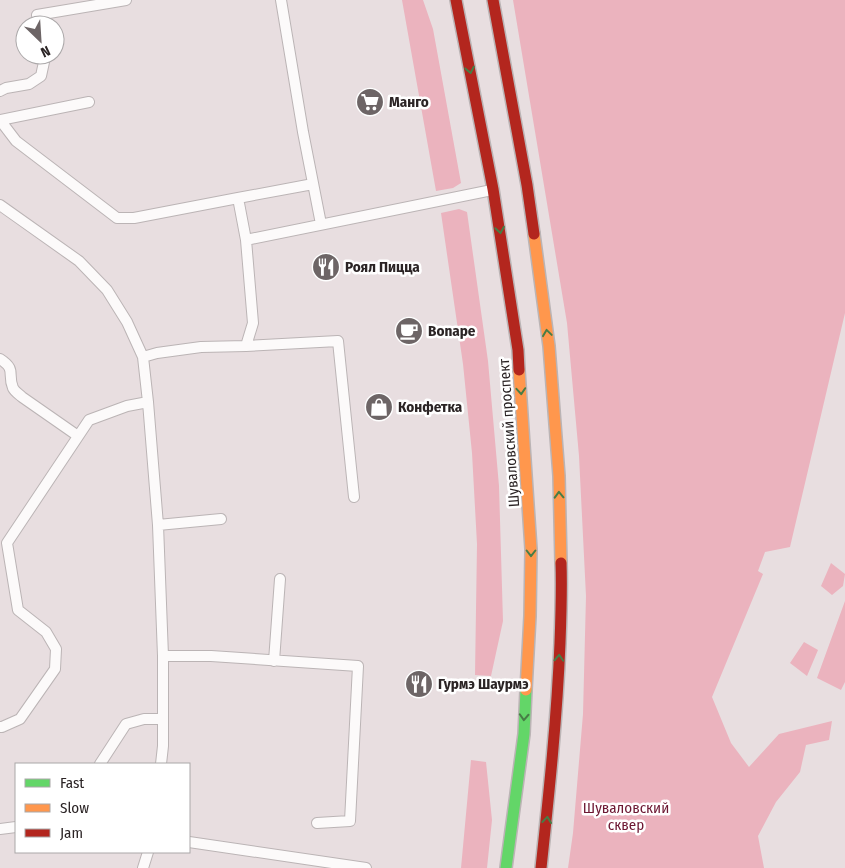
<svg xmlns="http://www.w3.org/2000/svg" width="845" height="868" viewBox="0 0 845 868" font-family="'Fira Sans Condensed',sans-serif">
<rect width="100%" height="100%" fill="#e8dee0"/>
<path fill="#ebb3be" d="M402,0H423L433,29L461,183L453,188L436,191Z
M513,0H845V313L790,547L765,552L758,571L763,574L712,697L731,743L749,767L779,734L832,721L829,740L806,745L800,772L776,802L758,836L764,868H568L573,833L583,714L586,596L579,456L567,323Z
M459,209L467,212L488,361L499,486L503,621L491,676L475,675L477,544L472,453L463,364L441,213Z
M831,563L845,574L843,586L832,595L821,586Z
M845,601V682L841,690L817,678Z
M804,642L818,650L807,676L790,663Z
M471,760L486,762L492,820L487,868H461Z"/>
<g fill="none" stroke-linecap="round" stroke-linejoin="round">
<g stroke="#bbb4b5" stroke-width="12">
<path id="lane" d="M281,0L303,132L321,224
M39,25L37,15L126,0
M0,91L6,88L29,84L41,76L44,62L43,55
M0,120L16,141L117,218H134L238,198L246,240L253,323L246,346
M0,120L89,102
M238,198L313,184
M0,205L79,261L107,290L127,322L143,357L148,402L158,525L163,656V746L161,764
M246,240L492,190
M143,357L157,353L201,347L246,346L338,341L354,497
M0,359C17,370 7,374 13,388C15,392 19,394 22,397L78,436
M158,525L221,519
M163,656H211L358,666L350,821L317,823
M274,661L280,579
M0,727H2L20,719L55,669L56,649L46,632L18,610L7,543L89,420L127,406L148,402
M100,764L126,724L144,719H163
M0,829L16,827
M189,842L366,868
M143,868L148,852"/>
</g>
<g stroke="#bbb4b5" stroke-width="14">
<path id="fast" d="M506,868L524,734L526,690"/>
</g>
<g stroke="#bbb4b5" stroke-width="14">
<path id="slow" d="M534,234L549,346L559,476L561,563
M519,370L531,549L530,616L526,690"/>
</g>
<g stroke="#bbb4b5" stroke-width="14">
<path id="jam" d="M456,0L493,189L518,350L519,370
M493,0L527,185L534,234
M541,868C549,793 557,718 560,643C561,616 562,589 561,563"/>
</g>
<use href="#lane" stroke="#fcfafa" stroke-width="10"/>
<use href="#fast" stroke="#63d668" stroke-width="11"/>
<use href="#slow" stroke="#ff974d" stroke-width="11"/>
<use href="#jam" stroke="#b3261e" stroke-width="11"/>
</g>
<defs><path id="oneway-chevron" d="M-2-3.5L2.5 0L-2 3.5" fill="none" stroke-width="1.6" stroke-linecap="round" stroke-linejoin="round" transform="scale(1.25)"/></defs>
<g stroke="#477d46">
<use href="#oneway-chevron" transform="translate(470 70) rotate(79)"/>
<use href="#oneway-chevron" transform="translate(500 230) rotate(81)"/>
<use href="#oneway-chevron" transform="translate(547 333) rotate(-98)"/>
<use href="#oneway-chevron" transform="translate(521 391) rotate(86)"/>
<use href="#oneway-chevron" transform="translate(559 495) rotate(-92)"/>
<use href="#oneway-chevron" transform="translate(531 553) rotate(90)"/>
<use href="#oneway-chevron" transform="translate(559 658) rotate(-87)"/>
<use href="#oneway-chevron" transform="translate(524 717) rotate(93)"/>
<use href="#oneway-chevron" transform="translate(547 820) rotate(-84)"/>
</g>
<defs>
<g id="supermarket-disc" transform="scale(1.4375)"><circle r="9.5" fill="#6d6566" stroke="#fff"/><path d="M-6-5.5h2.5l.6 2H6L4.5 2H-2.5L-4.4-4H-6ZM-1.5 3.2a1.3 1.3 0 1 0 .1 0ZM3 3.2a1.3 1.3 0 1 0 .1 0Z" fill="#fff"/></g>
<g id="restaurant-disc" transform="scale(1.4375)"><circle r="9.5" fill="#6d6566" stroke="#fff"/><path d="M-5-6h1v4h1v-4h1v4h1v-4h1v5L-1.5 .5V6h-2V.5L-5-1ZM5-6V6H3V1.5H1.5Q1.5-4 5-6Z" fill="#fff"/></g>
<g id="cafe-disc" transform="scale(1.4375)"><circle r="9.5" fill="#6d6566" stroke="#fff"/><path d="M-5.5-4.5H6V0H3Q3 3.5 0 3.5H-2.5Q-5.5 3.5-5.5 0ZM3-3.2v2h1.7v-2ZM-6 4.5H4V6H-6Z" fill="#fff"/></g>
<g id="shop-disc" transform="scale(1.4375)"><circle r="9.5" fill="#6d6566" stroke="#fff"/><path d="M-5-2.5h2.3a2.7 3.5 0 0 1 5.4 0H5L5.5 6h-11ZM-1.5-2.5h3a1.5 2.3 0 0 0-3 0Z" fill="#fff"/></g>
</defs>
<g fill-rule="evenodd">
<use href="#supermarket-disc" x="370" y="102"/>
<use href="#restaurant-disc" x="326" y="267"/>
<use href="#cafe-disc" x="409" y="331"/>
<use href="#shop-disc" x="379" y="407"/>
<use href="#restaurant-disc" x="419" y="684"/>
</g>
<g text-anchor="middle" stroke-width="5" stroke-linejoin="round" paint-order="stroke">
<g font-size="15" font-weight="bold" fill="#2b2425" stroke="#fff" text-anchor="start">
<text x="389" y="107">Манго</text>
<text x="345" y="272">Роял Пицца</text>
<text x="428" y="336">Bonape</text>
<text x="398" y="412">Конфетка</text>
<text x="438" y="689">Гурмэ Шаурмэ</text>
</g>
<g font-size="15" fill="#2b2425" stroke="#fff">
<text transform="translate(509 433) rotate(-94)" y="5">Шуваловский проспект</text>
</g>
<g font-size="15" fill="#6c1732" stroke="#fff">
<text x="626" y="813">Шуваловский<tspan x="626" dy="17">сквер</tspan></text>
</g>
</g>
<rect x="15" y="763" width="175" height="90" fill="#ffffff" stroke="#aaa7a8"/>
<rect x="25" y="779" width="25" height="8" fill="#63d668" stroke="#aaa7a8"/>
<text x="60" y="788" font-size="15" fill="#2b2425">Fast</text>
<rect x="25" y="804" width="25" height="8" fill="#ff974d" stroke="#aaa7a8"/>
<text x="60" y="813" font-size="15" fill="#2b2425">Slow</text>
<rect x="25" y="829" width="25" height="8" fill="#b3261e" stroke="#aaa7a8"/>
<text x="60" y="838" font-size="15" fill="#2b2425">Jam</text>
<g transform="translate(40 40) rotate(155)"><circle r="24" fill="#ffffff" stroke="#aaa7a8"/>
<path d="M0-4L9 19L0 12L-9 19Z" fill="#6d6566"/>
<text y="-8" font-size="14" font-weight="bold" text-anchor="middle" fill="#2b2425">N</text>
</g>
</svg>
